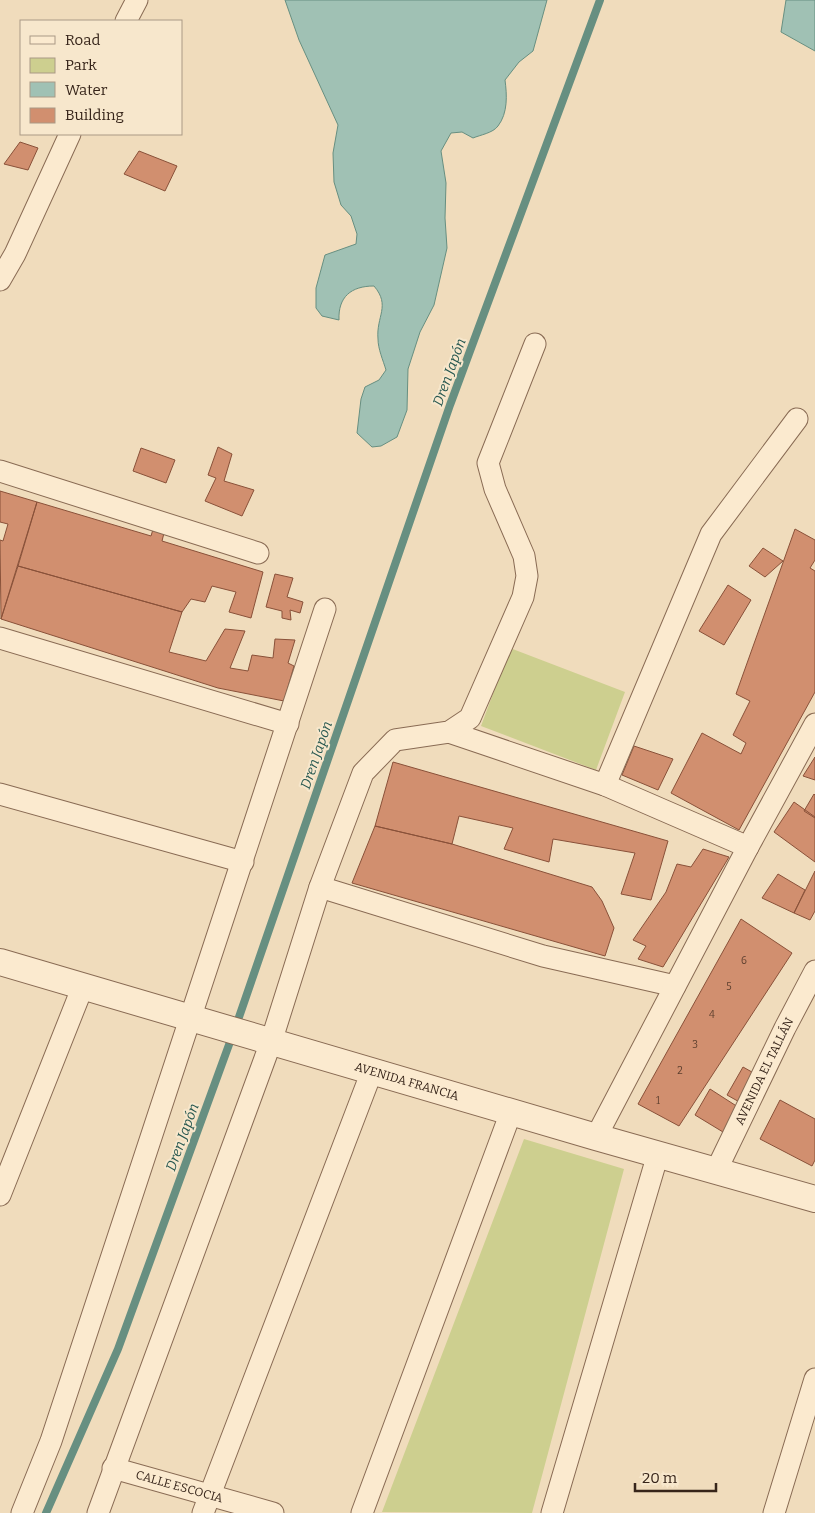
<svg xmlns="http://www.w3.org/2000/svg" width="815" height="1513" viewBox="0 0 815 1513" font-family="Bitter,serif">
<rect width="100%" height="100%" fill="#f0dcbc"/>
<path fill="#cdcf8f" d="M510,648L625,692L596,770L481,726Z
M524,1139L624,1169L532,1513L382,1512Z"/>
<path fill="#a0c1b4" stroke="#678f81" d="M285,0H547L533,51L519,62L505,80C507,95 508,113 498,126C493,133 480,135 473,138L462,132L451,133L441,151L446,183L445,218L447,248L434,305L420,332L408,369L407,410L397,437L381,446L372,447L357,433L361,399L365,387L379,380L386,370C383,360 378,349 378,339C376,316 391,306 374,286C351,286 338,297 339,320L322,316L316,308V288L325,255L356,244L357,234L351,216L341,205L334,182L333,153L338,125L299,40Z
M786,0H815V51L781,32Z"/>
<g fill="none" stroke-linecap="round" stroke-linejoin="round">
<path stroke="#678f81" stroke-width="8" d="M46,1513L118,1349L238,1020L450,405L600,0"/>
</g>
<path fill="#d18f6f" stroke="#895139" d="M20,142L38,148L28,170L4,164Z
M139,151L177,166L165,191L124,174Z
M218,447L232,454L224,481L254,490L242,516L205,501L216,478L208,475Z
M141,448L175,460L166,483L133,471Z
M0,491L37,502L1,619L0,540L3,541L8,524L0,522Z
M37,502L151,536L154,526L165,529L162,541L263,572L251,618L229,612L236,592L212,586L205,602L191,599L182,612L18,566Z
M795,529L815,540V560L810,568L815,571V692L739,830L671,793L702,733L741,754L746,743L733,735L750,701L736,694Z
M763,548L783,561L765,577L749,566Z
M18,566L182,612L169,652L206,661L225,629L245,631L230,668L248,671L252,655L273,658L275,639L295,640L288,663L294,666L284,701L218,688L1,619Z
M275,574L293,578L287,597L303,602L300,613L290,610L291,620L282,618V611L266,607Z
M728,585L751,600L724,645L699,631Z
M634,746L673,759L658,790L622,775Z
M815,757V780L803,776Z
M393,762L668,841L651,900L621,894L635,853L553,839L549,862L504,849L513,828L459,816L452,844L375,826Z
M814,794L815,795V818L804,811Z
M794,802L815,817V862L774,832Z
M375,826L452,844L592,887L602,901L614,928L605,956L352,883Z
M703,849L729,857L663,967L638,959L646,946L633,940L666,892L677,864L691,867Z
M815,871V911L810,920L794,913Z
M778,874L805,890L794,913L762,898Z
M741,919L792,953L679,1126L638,1104Z
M743,1067L759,1076L743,1104L727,1095Z
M710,1089L738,1107L723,1132L695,1115Z
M780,1100L815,1119V1160L812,1166L760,1139Z"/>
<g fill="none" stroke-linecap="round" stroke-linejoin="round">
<g stroke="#896b54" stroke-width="23">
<g id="minor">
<path d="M126,21L137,0"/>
<path d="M0,280L15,254L70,134"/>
<path d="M0,471L258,553"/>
<path d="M0,638L288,724"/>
<path d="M449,732L605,785L748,847"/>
<path d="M605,785L711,534L797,419"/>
<path d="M0,794L243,862"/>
<path d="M320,887L543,956L675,986"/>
<path d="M596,1137L748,847L815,724"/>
<path id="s1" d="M716,1171L785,1028L815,971"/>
<path d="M0,1195L83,986"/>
<path id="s2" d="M113,1468L273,1513"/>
<path d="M22,1513L51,1441L325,609"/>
<path d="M98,1513L271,1042L320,887L363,773L395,740L449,732L470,718L523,597L527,576L524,556L495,489L488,463L535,344"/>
<path d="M203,1513L372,1071"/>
<path d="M362,1513L511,1112"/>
<path d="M552,1513L658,1154"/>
<path d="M774,1513L815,1379"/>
</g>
</g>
<g stroke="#896b54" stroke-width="28">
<g id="tertiary">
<path id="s3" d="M0,962L596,1137L815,1199"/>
</g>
</g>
<use href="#minor" stroke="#fbeacf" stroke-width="21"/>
<use href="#tertiary" stroke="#fbeacf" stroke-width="26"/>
</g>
<g text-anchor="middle" stroke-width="4" stroke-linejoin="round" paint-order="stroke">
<g font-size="10" fill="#5e402f">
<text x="744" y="964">6</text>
<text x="729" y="990">5</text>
<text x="712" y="1018">4</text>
<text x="695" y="1048">3</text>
<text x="680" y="1074">2</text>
<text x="658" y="1104">1</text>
</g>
<g font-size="12" fill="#37251a" stroke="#f7e7cc">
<text dy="4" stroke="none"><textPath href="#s1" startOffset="111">AVENIDA EL TALLÁN</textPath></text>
<text dy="4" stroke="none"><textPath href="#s3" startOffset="424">AVENIDA FRANCIA</textPath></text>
<text dy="4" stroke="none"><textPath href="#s2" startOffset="69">CALLE ESCOCIA</textPath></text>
</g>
<g font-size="14" font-style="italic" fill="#285850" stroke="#f7e7cc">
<text transform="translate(449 372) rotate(-70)" y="5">Dren Japón</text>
<text transform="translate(316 755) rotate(-71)" y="5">Dren Japón</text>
<text transform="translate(182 1137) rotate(-70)" y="5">Dren Japón</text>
</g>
</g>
<rect x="20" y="20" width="162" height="115" fill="#f7e7cc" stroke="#aa9985"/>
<rect x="30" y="36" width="25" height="8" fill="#fbeacf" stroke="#aa9985"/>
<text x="65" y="45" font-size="15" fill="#37251a">Road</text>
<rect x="30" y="58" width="25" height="15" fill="#cdcf8f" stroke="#aa9985"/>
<text x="65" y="70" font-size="15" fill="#37251a">Park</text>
<rect x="30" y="82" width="25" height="15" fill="#a0c1b4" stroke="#aa9985"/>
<text x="65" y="95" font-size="15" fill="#37251a">Water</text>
<rect x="30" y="108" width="25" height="15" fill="#d18f6f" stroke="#aa9985"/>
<text x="65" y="120" font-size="15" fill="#37251a">Building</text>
<path d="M635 1483v8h81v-8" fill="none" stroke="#37251a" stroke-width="2.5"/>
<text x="642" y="1483" font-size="15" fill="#37251a" stroke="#f7e7cc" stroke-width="4" paint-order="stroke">20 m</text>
</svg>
